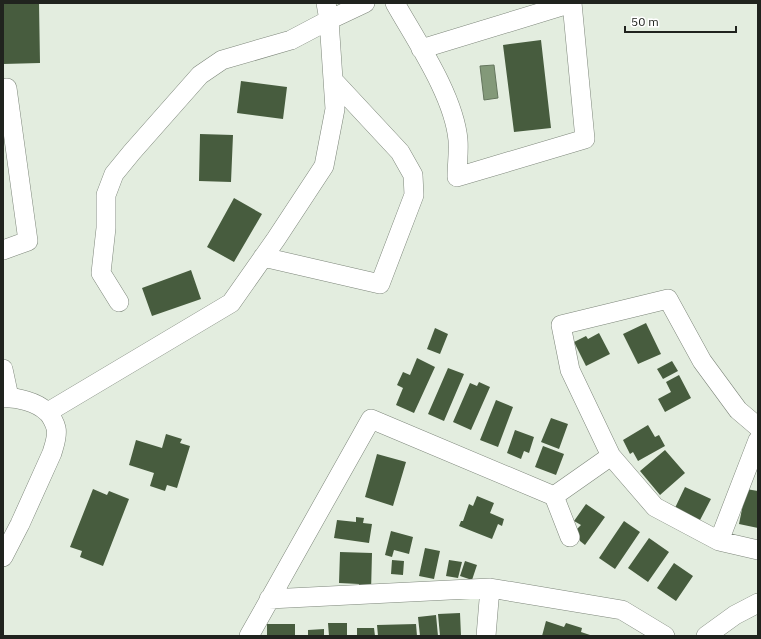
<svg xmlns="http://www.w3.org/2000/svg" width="761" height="639" viewBox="0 0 761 639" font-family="'IBM Plex Sans',sans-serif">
<rect width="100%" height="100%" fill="#e3eddf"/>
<path fill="#839979" stroke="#65765e" d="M494,65L498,98L484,100L480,66Z"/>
<path fill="#475c3e" d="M3,3H39L40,63L3,64Z
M541,40L551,128L514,132L503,45Z
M241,81L287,87L283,119L237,113Z
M200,134L233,135L231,182L199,181Z
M234,198L262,214L234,262L207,247Z
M191,270L201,299L152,316L142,288Z
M646,323L661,354L638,364L623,334Z
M435,328L448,334L440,354L427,349Z
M599,333L610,354L586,366L574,342L586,336L588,339Z
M417,358L435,367L414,413L396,405L403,388L397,385L403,372L410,375Z
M672,361L678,371L663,379L657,369Z
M448,368L464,374L444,421L428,414Z
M679,375L691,398L665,412L658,399L671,392L666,382Z
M479,382L490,387L471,430L453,422L470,383L477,386Z
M496,400L513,407L498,447L480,440Z
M551,418L568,424L559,449L541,442Z
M648,425L655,437L659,435L665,446L638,461L633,452L630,454L623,440Z
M515,430L534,437L529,453L524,451L521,459L507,453Z
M166,434L182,439L180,443L190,446L177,488L167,485L165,491L150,486L154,473L129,465L136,440L162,448Z
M543,446L564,454L556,475L535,467Z
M665,450L685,473L660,495L640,471Z
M377,454L406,462L393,506L365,497Z
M685,487L711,499L699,522L674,510Z
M93,489L107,495L109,491L129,499L103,566L80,557L82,551L70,547Z
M746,489L758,491V528L739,524Z
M477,496L494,503L490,513L504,519L502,526L498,524L492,539L459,526L461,521H463L469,504L473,506Z
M586,504L605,517L585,545L580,541L577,529L581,525L574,521Z
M356,517L364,518L363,523L372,524L369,543L334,538L337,520L356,522Z
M624,521L640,532L615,569L599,558Z
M391,531L413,537L409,554L394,550L392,557L385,555Z
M649,538L669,552L648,582L628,568Z
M425,548L440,551L434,579L419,576Z
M340,552L372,553L371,592L359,591V584L339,583Z
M392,560L404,561L403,575L391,574Z
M449,560L462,562L458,578L446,576Z
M465,561L477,565L472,580L460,576Z
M674,563L693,576L676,601L657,588Z
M460,613L461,636H440L438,614Z
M436,615L438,636H420L418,617Z
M546,621L564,627L566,623L582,628L581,632L593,636H542Z
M328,623H347V636H329Z
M267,624H295V636H267Z
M416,624L417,636H378L377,625Z
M357,628H374L375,636H357Z
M324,629V636H308V630Z"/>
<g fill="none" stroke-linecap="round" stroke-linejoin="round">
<g stroke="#7d867a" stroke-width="20">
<path id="minor" d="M395,3C417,42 454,96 458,140C459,152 457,165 457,177L585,139L572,3L421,49
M3,250L28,241L7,88
M263,257L380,284L414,195L413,175L400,152L333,80
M119,302L101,273L106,228V195L114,174L132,152L200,75L222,60L291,40L329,20L365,3
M3,369L9,397
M3,398C17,397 37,402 47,412C51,415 55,424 56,428C58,436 54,446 52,453L20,524L3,557
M48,412L231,303L276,239L324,166L335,109L329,20L326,3
M758,427L738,410L702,361L668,299L561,325L570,370L611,456L655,507L719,541L758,440
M554,496L611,456
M719,541L758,550
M269,599L490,588L622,610L665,636
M249,636L371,419L554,496L570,537
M486,636L490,588
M706,636L735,615L758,603"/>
</g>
<use href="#minor" stroke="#fff" stroke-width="19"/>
</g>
<rect width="761" height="639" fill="none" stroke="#20231e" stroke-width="8"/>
<path d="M625 26v6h111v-6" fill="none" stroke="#20231e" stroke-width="2"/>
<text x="631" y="26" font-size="12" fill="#20231e" stroke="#ffffff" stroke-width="3" paint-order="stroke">50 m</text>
</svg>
